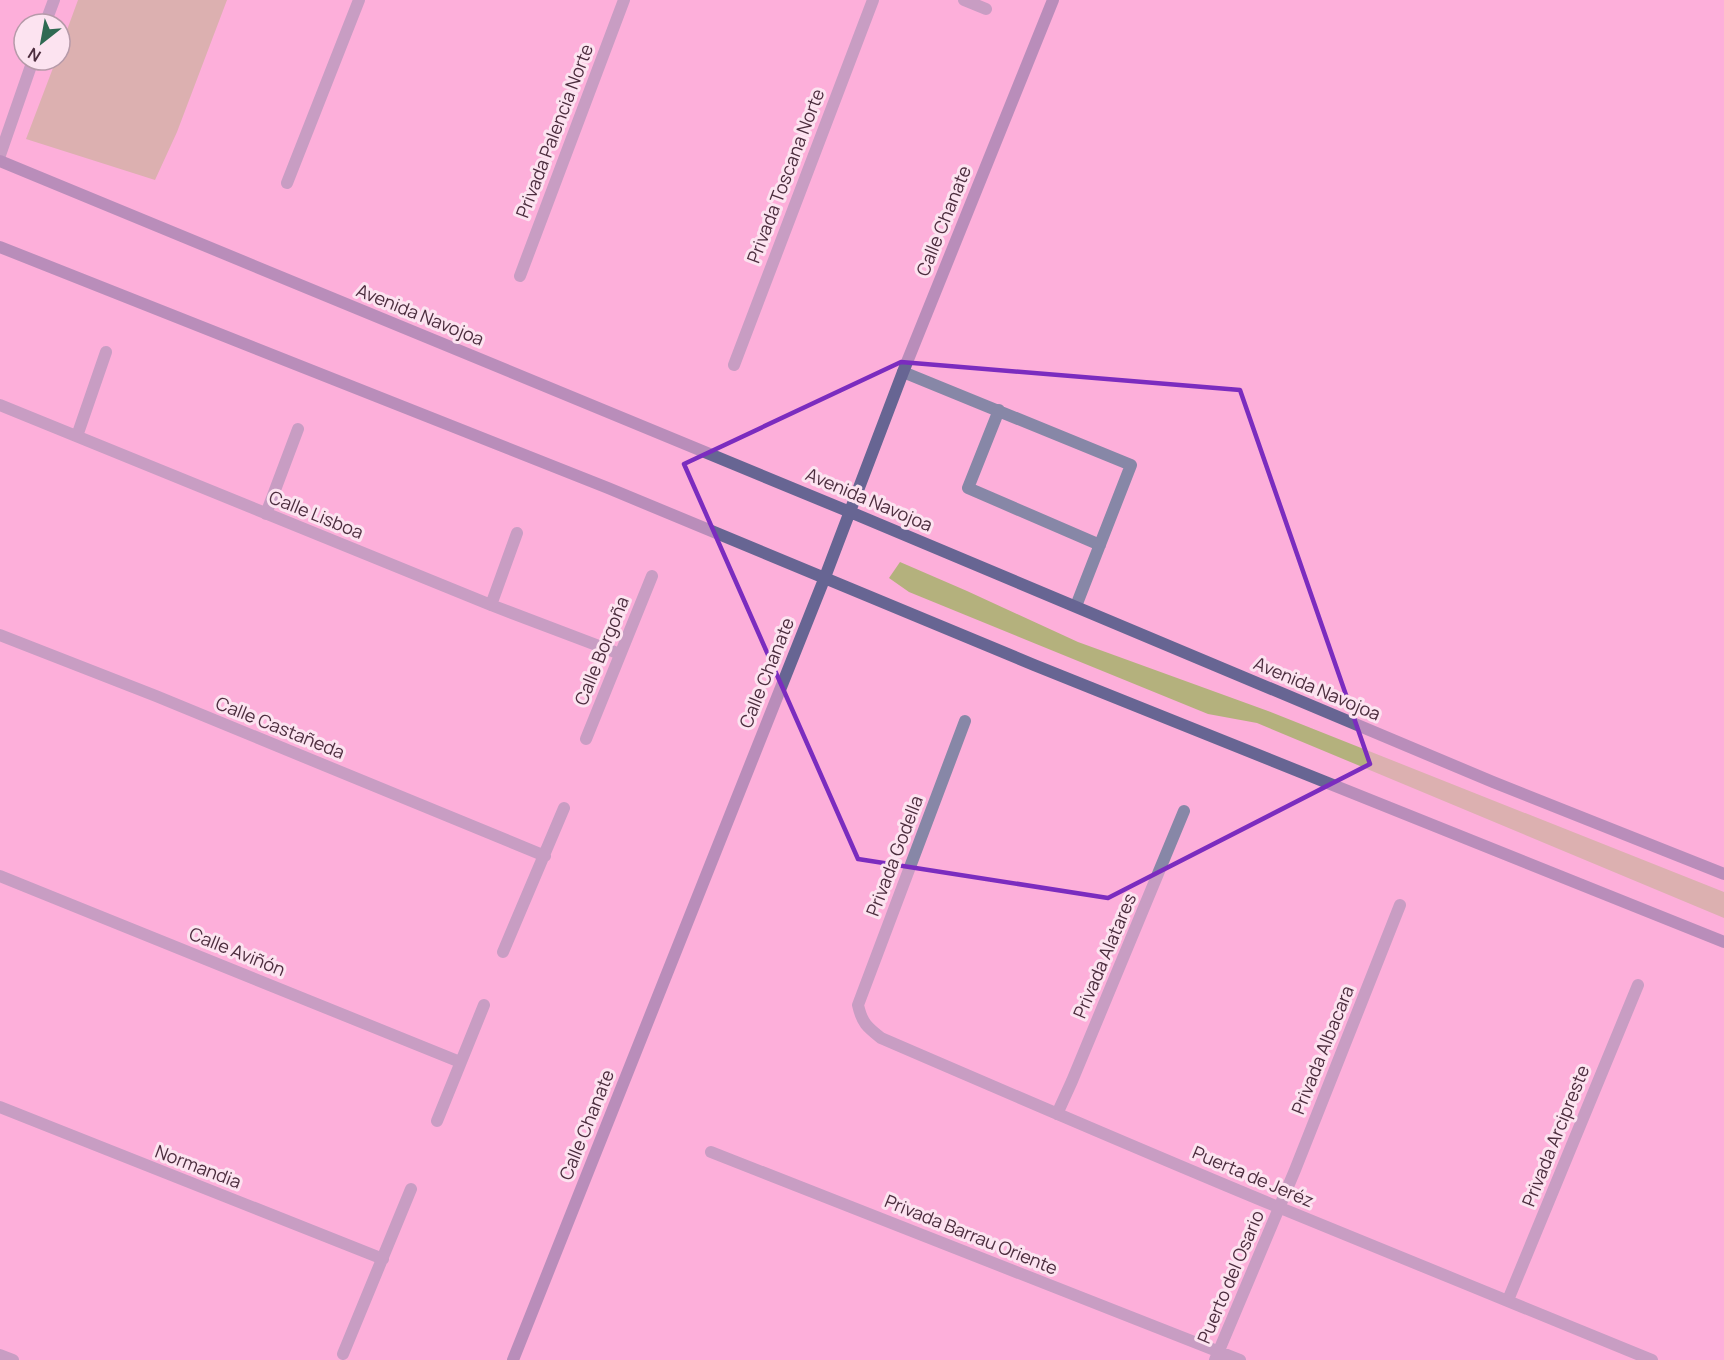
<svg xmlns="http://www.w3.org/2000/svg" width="1724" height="1360" viewBox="0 0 1724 1360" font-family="Manrope,sans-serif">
<rect width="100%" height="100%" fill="#fdafda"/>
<path fill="#b4b17d" d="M78,0H227L177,132L155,180L26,139L56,60H60V49Z
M900,562L967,591L1078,642L1268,711L1724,892V918L1257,723L1208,714L909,592L889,578Z"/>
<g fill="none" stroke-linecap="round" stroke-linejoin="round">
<path stroke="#8787a7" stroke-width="12" d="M903,372L1131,465L1076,606
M999,410L968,488L1100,545"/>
<path stroke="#8787a7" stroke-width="12" d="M964,0L986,9
M45,24L54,0
M0,155L33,60
M287,183L359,0
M520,276L624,0
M734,365L873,0
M0,405L491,605L620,654
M77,436L106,352
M266,514L298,429
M491,605L517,533
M0,635L156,696L545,856
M965,721L858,1005C862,1023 867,1027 881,1038C1013,1095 1145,1152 1278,1207C1402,1259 1528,1308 1652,1360
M586,739L652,576
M0,876L460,1062
M503,952L564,808
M0,1107L383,1259
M1057,1114L1072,1081L1184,811
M437,1121L484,1005
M711,1152L1240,1360
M1508,1300L1638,985
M343,1354L411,1189
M0,1355L13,1360
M1215,1360L1295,1170L1400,905"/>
<path stroke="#676593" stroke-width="12" d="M0,161L850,512L1493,782L1724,874
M0,247L608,488L1034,665L1724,942
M513,1360L825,577L903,372L1053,0"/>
</g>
<path d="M0 0H1724V1360H0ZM901,362L1240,390L1370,764L1108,898L858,859L684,464Z" fill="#fdafda" fill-opacity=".55" fill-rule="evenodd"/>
<path fill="none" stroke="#7b2cbf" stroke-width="4.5" stroke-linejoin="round" d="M901,362L1240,390L1370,764L1108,898L858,859L684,464Z"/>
<g text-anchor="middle" stroke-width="6" stroke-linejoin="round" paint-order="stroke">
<g font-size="18" fill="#4c2d3e" stroke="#fce3f0">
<text transform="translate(555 131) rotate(-69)" y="6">Privada Palencia Norte</text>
<text transform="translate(786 176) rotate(-69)" y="6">Privada Toscana Norte</text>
<text transform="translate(944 221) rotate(-68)" y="6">Calle Chanate</text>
<text transform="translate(420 315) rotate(22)" y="6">Avenida Navojoa</text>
<text transform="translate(869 500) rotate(23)" y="6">Avenida Navojoa</text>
<text transform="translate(316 515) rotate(22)" y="6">Calle Lisboa</text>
<text transform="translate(602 651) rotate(-68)" y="6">Calle Borgoña</text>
<text transform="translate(767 673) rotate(-68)" y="6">Calle Chanate</text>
<text transform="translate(1317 689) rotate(23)" y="6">Avenida Navojoa</text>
<text transform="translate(280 728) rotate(22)" y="6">Calle Castañeda</text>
<text transform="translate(895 856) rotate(-69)" y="6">Privada Godella</text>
<text transform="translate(237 952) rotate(22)" y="6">Calle Aviñón</text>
<text transform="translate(1105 956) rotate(-67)" y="6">Privada Alatares</text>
<text transform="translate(1323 1050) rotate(-68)" y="6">Privada Albacara</text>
<text transform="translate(587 1125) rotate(-68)" y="6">Calle Chanate</text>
<text transform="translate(1556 1136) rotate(-68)" y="6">Privada Arcipreste</text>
<text transform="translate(198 1167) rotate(21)" y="6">Normandia</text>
<text transform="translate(1253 1177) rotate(23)" y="6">Puerta de Jeréz</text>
<text transform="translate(971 1235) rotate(22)" y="6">Privada Barrau Oriente</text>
<text transform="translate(1231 1277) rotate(-67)" y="6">Puerto del Osario</text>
</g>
</g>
<g transform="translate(42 42) rotate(211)"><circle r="28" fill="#fce3f0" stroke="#b69aa9" stroke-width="1.5"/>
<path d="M0-4.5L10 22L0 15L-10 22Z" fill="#2f6952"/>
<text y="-9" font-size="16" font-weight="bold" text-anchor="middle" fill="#4c2d3e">N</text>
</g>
</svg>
